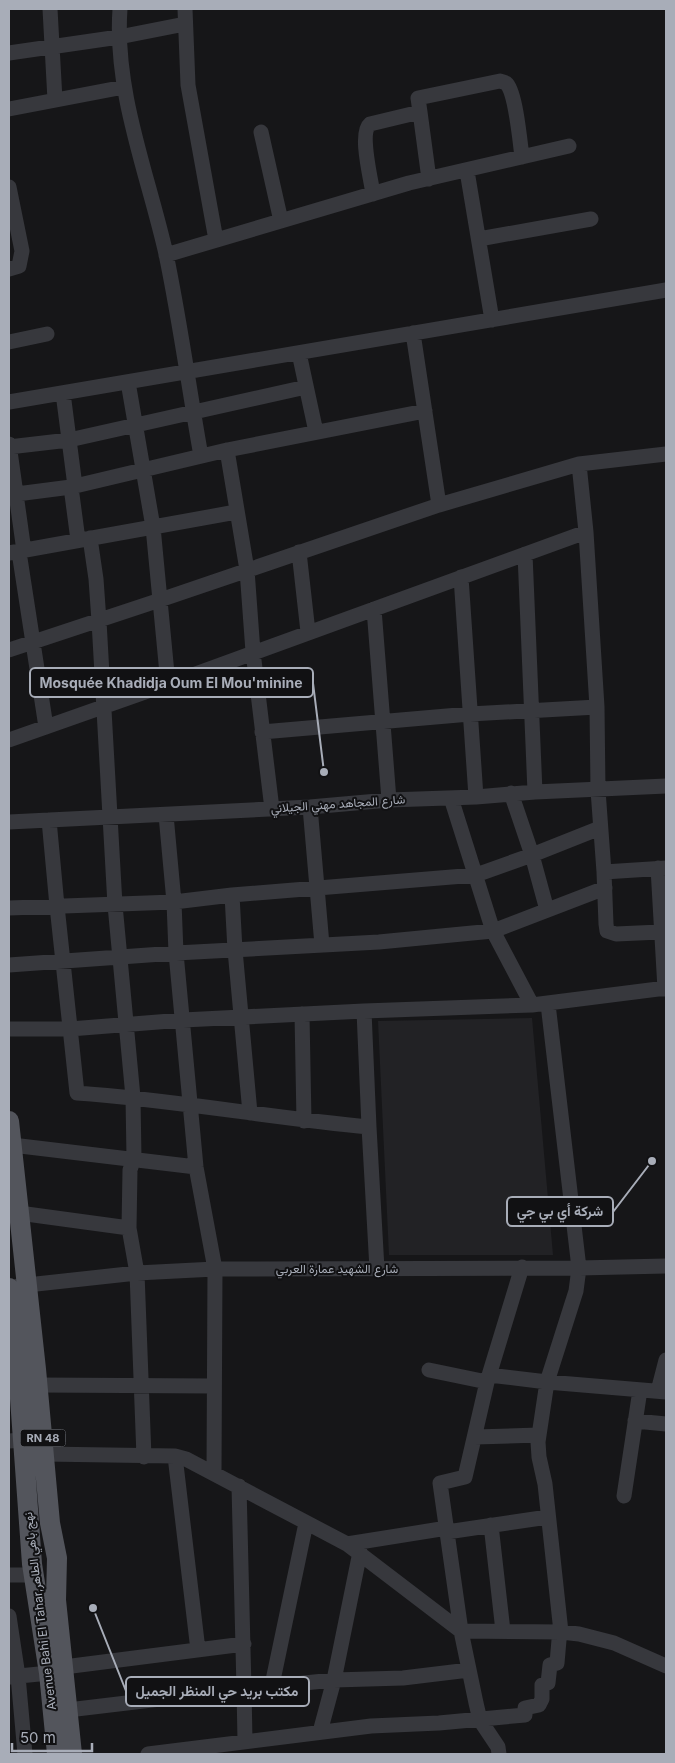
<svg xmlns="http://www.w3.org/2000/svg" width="675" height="1763" viewBox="0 0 675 1763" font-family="Inter,Vazirmatn,sans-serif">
<rect width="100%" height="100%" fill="#161618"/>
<path fill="#222225" d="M532,1018L553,1255H389L378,1021Z"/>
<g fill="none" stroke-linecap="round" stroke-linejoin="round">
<path stroke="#37383d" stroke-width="15" d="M50,9L55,100
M120,9C114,92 148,174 166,254C180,321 189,389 201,456
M185,9L188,85L216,240
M9,53L119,37L185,24
M9,109L124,87
M420,112L429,179
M261,132L281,221
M467,171L492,320
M9,187L22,251L19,266L9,269
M373,194C371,179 359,133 370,124L420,112L418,98L500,81C502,82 505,82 507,84C516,95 520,142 522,157
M479,239L591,219
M166,255L409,183L569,146
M413,333L439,505
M9,342L47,334
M299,353L316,432
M128,382L153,527L168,684
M63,393L75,486
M9,402L666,290
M9,444L24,551
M9,447L69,440L306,387
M227,450L247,570L253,652L272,809
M579,464L586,532L597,707L598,790L604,872L606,924L607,931L616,934L660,932
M71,487L78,540
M9,495L71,487L227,450L425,411
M90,538L96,579L99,621L115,905L133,1097L134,1158L130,1170L129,1228L137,1273L144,1457
M19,552L46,727
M299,552L308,632
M9,553L236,512
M525,554L535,792
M461,577L476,797
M374,609L389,800
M9,650L160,600L439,505L579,464L666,454
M262,732L470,714L597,707
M9,740L168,684L586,532
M511,793L532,855L547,910
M451,798L493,931L532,1005
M310,807L322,945
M166,815L174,902L176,953L196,1167L215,1269L214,1473
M49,820L57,906L77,1093C175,1100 271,1118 369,1127
M9,822L310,807L389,800L476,797L535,792L666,786
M658,868L665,989
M604,872L666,868
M232,895L235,950L250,1113
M9,908L174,902L232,895L476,875L532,855L600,828
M9,965L176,953L379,942L493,931L605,888
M364,1011L369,1127L377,1269
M302,1014L304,1121
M9,1029H70L183,1020L364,1011L532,1005L666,988
M12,1145L196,1167
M19,1213L129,1228
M18,1286L137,1273L215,1269L579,1268L666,1266
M429,1370L487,1382
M489,1375L547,1382L666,1392
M37,1385L214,1386
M658,1391L666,1360
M635,1421L666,1424
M475,1437L539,1435
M9,1441L23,1440
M44,1454L175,1456L186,1459L347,1544L461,1631L561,1632L579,1634L614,1643L666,1666
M175,1456L198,1650
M624,1496L640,1390
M491,1525L503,1631
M447,1532L548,1517
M347,1544L447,1528
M9,1575H34
M9,1616L18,1676L25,1754
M64,1667L244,1644
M9,1677L49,1673
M272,1685L306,1523
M68,1710L244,1689L239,1486
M320,1732L334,1680L403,1678L469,1670
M245,1741L244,1689L334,1680L360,1552
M148,1754L371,1726L439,1723L525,1715V1708L539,1705L542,1699V1685L548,1683L550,1665L557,1663L559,1640L561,1632L545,1484L539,1457L538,1442L547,1382L576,1291L579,1268L548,1004
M499,1754L498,1747L480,1720L476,1703L461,1631L440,1483L465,1477L487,1382L522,1267"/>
<path stroke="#53555c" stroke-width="20" d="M9,1121L36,1369L50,1523L57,1558L56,1600L72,1754
M9,1288L18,1371L32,1564L49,1673L57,1754"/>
</g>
<g text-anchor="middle" stroke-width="4" stroke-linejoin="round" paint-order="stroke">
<rect fill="#111113" stroke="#7b7e86" stroke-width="1" x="20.5" y="1429.5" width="45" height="17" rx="4"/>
<g font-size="11" font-weight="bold" fill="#a8adb8">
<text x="43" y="1442">RN 48</text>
</g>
<g font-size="12" fill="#a8adb8" stroke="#111113">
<text transform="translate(338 804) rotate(-4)" y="4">شارع المجاهد مهني الجيلاني</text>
<text x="337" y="1273">شارع الشهيد عمارة العربي</text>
<text transform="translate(40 1611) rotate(-97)" y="4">Avenue Bahi El Tahar,نهج باهي الطاهر</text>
</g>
</g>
<path fill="none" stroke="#a8adb8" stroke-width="2" d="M324 772L313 683M652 1161L613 1212M93 1608L126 1691"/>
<g fill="#a8adb8" stroke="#111113" stroke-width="2">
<circle cx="324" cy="772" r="5"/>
<circle cx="652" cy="1161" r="5"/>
<circle cx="93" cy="1608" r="5"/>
</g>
<g fill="#111113" stroke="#a8adb8" stroke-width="2">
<rect x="30" y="668" width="283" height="29" rx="5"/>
<rect x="507" y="1197" width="106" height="29" rx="5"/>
<rect x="126" y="1677" width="183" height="29" rx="5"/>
</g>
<g font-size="14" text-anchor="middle" font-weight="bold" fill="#a8adb8">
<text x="171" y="688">Mosquée Khadidja Oum El Mou'minine</text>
<text x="560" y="1216">شركة أي بي جي</text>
<text x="217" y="1696">مكتب بريد حي المنظر الجميل</text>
</g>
<rect width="675" height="1763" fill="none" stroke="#a8adb8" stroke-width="20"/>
<path d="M12 1743v8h80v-8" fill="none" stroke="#a8adb8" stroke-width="2.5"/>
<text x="20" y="1743" font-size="15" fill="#a8adb8" stroke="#111113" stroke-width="4" paint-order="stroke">50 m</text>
</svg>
